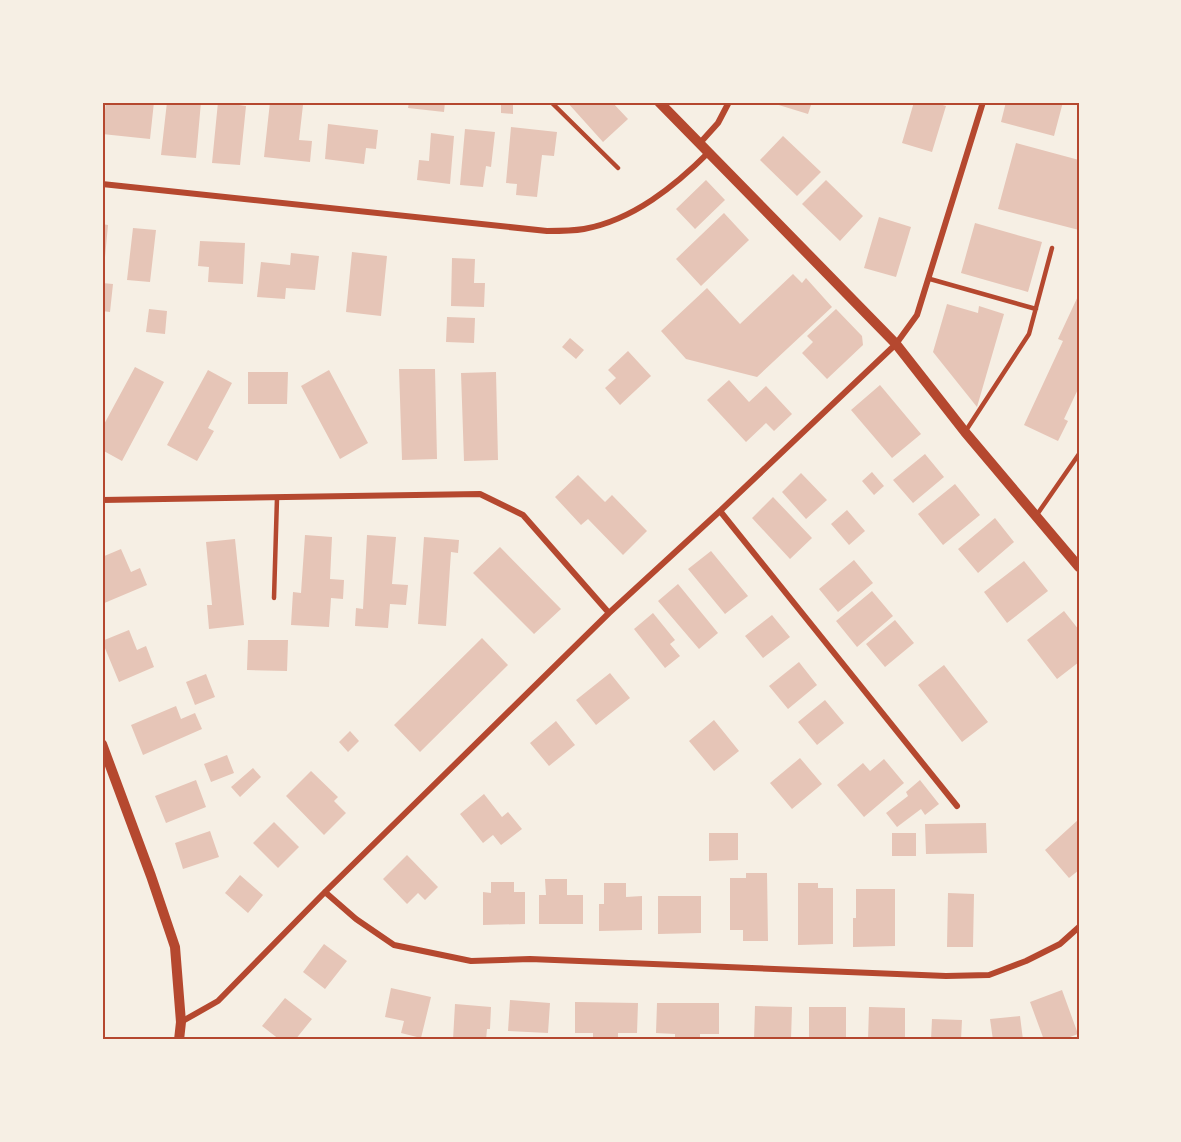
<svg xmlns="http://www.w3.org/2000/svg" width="1181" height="1142" viewBox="0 0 1181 1142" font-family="'Alegreya Sans',sans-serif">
<rect width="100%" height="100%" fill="#f6efe4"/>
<path fill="#e6c5b7" d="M106,102H154L150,139L102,134Z
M167,102H201L196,158L161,155Z
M218,102L246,106L240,165L212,163Z
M270,102L303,105L299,140L312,141L310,162L264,157Z
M409,102H445L444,112L408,108Z
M501,102H513V114L501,113Z
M567,102H612L628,119L603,142Z
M769,102H812L808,114Z
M914,102H933L946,106L932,152L902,143Z
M1006,102H1063L1054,136L1001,122Z
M328,124L378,130L376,149L366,148L364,164L325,159Z
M511,127L557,132L554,156L542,155L537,197L516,195L517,184L506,183Z
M465,129L495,132L491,167L486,166L483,187L460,185Z
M431,133L454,136L450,184L417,180L419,160L429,161Z
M783,136L821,172L797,196L760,160Z
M1016,143L1079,160V230L998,209Z
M706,180L725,200L695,229L676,209Z
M826,180L863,216L840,241L802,204Z
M724,213L749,240L701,286L676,259Z
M879,217L911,227L896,277L864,268Z
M975,223L1042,242L1028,292L961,273Z
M102,224L108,225L104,268H102Z
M133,228L156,230L150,282L127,280Z
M200,241L245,243L243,284L208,282L209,267L198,266Z
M352,252L387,256L381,316L346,312Z
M291,253L319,256L315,290L286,288L285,299L257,297L261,262L290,265Z
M452,258L475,259L474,283H485L484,307L451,306Z
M793,274L802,283L806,278L832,307L757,377L686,359L661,331L707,288L740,324Z
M102,283L113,284L110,312L102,311Z
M1079,294V387L1064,419L1068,421L1058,441L1024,425L1063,341L1058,339Z
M947,304L978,313L979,306L1004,314L977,407L933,352Z
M149,309L167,311L165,334L146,332Z
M836,309L862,336L863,345L827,379L802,353L813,342L807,336Z
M447,317L475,318L474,343L446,342Z
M570,338L584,350L576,359L562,347Z
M628,351L651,376L620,405L605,388L616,378L608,370Z
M135,367L164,382L122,461L102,450V428Z
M399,369H435L437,459L402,460Z
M208,370L232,383L208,428L214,431L197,461L167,445Z
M329,370L368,443L340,459L301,386Z
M248,372H288L287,404H248Z
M496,372L498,460L464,461L461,373Z
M729,380L749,402L766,386L792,414L774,431L766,423L746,442L707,400Z
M880,385L921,434L892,458L851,410Z
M925,454L944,477L913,503L893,480Z
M872,472L884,486L874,495L862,481Z
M801,473L827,500L806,519L782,492Z
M578,475L605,502L612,495L647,531L623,555L588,519L581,525L555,497Z
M955,484L980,515L943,545L918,514Z
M773,497L812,538L790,559L752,518Z
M847,510L865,531L849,545L831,524Z
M995,518L1014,542L978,573L958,549Z
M305,535L332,537L330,579L344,580L343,599L331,598L329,627L291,625L293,592L301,593Z
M367,535L396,537L392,584L408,585L406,605L390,604L388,628L355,626L356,608L363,609Z
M424,537L459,540L458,553L451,552L446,626L418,624Z
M235,539L244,625L209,629L207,605H212L206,542Z
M500,547L561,609L534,634L473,573Z
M121,549L131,572L140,568L147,585L102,604V557Z
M711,551L748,596L725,614L688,569Z
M854,560L873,583L838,612L819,589Z
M1024,561L1048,591L1007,623L984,592Z
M678,584L718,633L699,649L658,601Z
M872,591L893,616L857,647L836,621Z
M1064,611L1079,630V662L1057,679L1027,640Z
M653,613L675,640L670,644L680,656L665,668L634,629Z
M772,615L790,637L763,658L745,636Z
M895,620L914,643L885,667L866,644Z
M129,630L137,650L146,646L154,667L119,682L102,641Z
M482,638L508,665L420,752L394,725Z
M248,640H288L287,671L247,670Z
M799,662L817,685L788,709L769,686Z
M944,665L988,722L962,742L918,685Z
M610,673L630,698L596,725L576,700Z
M206,674L215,697L195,705L186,682Z
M825,700L844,723L817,745L798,722Z
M176,706L181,719L195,713L202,729L143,755L131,725Z
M714,720L739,751L714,771L689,741Z
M556,721L575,745L549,766L530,743Z
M350,731L359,741L348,752L339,742Z
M227,755L234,773L211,782L204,764Z
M800,758L822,784L792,809L770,783Z
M884,759L904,783L864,817L837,785L863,763L870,771Z
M253,768L261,777L240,797L231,787Z
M311,771L338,797L334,801L346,813L324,835L286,796Z
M196,780L206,807L166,823L155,796Z
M920,780L939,804L925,815L921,809L897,827L886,813L908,796L906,792Z
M484,794L502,817L508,812L522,829L501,845L493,835L483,843L460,814Z
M1079,819V870L1069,878L1045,850Z
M274,822L299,847L278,868L253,843Z
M986,823L987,853L926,854L925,824Z
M210,831L219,857L183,869L175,843Z
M709,833H738V860L709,861Z
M892,833H916V856H892Z
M407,855L438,887L425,900L418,893L407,904L383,879Z
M746,873H767L768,941H743V930H730V878H746Z
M240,875L263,895L248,913L225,893Z
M545,879H567V895H583V924H539V895H546Z
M491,882H514V892H525V924L483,925V892L491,893Z
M604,883H626V897L642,896V930L599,931V904H604Z
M798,883H818V888H833V944L798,945Z
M856,889H895V946L853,947V918H856Z
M948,893L974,894L973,947H947Z
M658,896H701V933L658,934Z
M324,944L347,961L325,989L303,972Z
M391,988L431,997L421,1038L401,1033L404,1021L385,1017Z
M1062,990L1078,1034L1062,1040H1044L1030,1002Z
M285,998L312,1019L295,1040H280L262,1026Z
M510,1000L550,1003L548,1033L508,1031Z
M575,1002L638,1003L637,1033H618V1040H593V1033H575Z
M657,1003H719V1034H700V1040H675V1034L656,1033Z
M455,1004L491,1007L490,1029H487L486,1040H453Z
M755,1006L792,1007L791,1040H754Z
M809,1007H846V1040H809Z
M869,1007L905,1008V1040H868Z
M1020,1016L1023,1040H993L990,1019Z
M932,1019L962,1020L961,1040H931Z"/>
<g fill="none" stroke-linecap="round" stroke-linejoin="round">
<path stroke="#b5482f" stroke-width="4.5" d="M551,102L618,168
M930,279L1036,309
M965,432L1029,334L1052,248
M1036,516L1079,454
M274,598L277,498"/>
<path stroke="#b5482f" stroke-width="6" d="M700,143L718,123L729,102
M102,184L547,231C560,231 572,231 584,229C633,220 675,186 709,152
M102,500L480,494L523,515L609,613
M720,511L957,806
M325,892L356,919L394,945L471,961L530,959L946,976L989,975L1026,961L1060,944L1079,927
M181,1022L218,1001L325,892L609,613L720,511L896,344L917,315L983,102"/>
<path stroke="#b5482f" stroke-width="10" d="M659,102L896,344L965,432L1079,567
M102,744L151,876L175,947L181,1022L179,1040"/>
</g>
<rect width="1181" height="1142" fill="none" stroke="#f6efe4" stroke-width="207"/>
<rect x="104" y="104" width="974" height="934" fill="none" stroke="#b5482f" stroke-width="2"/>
</svg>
